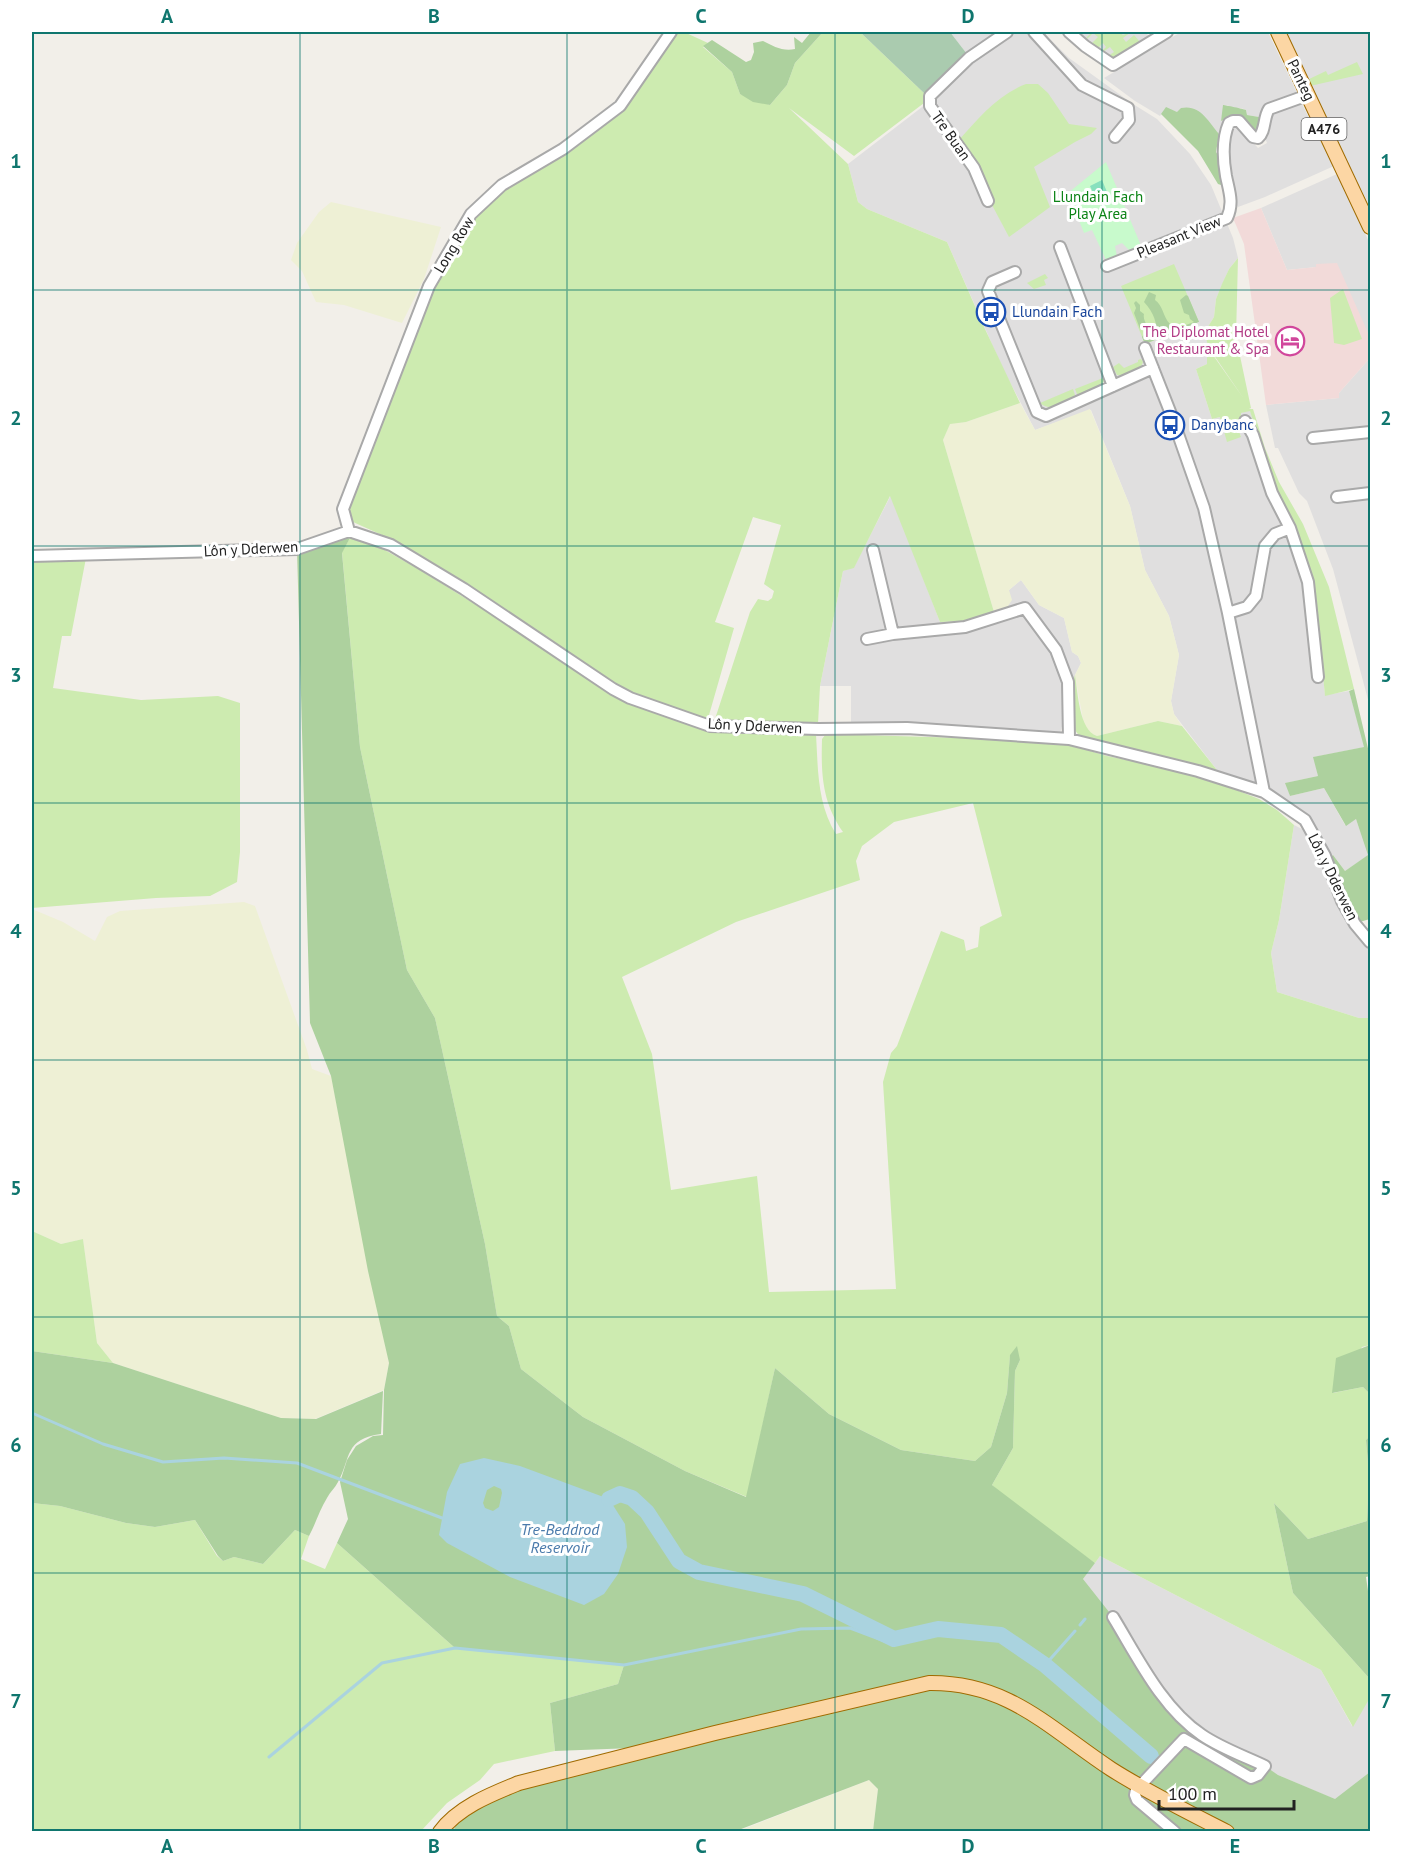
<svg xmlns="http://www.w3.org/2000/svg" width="1402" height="1863" viewBox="0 0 1402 1863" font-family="'PT Sans',sans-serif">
<rect width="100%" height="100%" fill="#f2efe9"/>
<path fill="#e0dfdf" d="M950,32H1002L967,54Z
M1011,32H1043L1069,58L1133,104L1157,119L1190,154L1211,185L1233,238L1238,258L1229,269L1216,299L1214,317L1204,333L1209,348L1191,354L1192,357L1207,354V364L1196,369L1212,419L1220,417L1241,437L1236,422L1239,421L1241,413L1250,410L1274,488L1295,525L1315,590L1325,695L1349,691L1365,747L1314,757L1318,776L1286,783L1290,796L1324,788L1345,825L1356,819L1369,855L1345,871L1333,855L1329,859L1307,816L1253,783L1217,770L1174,714L1171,701L1179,655L1169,616L1145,570L1130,506L1091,410L1035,430L1003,369L947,242L867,209L858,202L848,164L926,104L971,59Z
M1071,32H1145L1150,37L1113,60Z
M1181,32H1268L1298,95L1260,119L1259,117L1247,115L1246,110L1241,108L1234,109L1227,105L1223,110L1221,121L1223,120L1219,134L1211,125L1166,108L1160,116L1135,101L1104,78Z
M1287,32H1370V207L1307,80L1286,34Z
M1302,104L1334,166L1265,197L1238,207L1232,197L1228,173L1229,132L1231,127L1237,125L1258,148L1267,143L1264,135L1269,115Z
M1337,174L1370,244L1369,335L1317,267L1287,270L1261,208Z
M1370,358V707L1333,569L1307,501L1299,493L1278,448H1275L1266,405L1339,398V393Z
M891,495L940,622L969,621L1006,609L1009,590L1021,580L1039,605L1064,618L1072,652L1078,656L1081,663L1075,675L1060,734L974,727L851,723V686H820L843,571L854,567Z
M1294,825L1302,829L1314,846L1340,911L1355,933L1370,947V1018H1359L1277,992L1271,953L1279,920Z
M1100,1556L1321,1670L1352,1726L1370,1697V1831L1341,1802L1278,1775L1173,1712L1083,1579Z"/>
<path fill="#f2dad9" d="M1261,208L1287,270L1316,267V264L1337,263L1369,335H1370V358L1339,393V398L1266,405L1244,244L1233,218Z"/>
<path fill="#eef0d5" d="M331,202L441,227L424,279L402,323L344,305L316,302L302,271L291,260L297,243L319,212Z
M1020,403L1035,430L1090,409L1130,506L1145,570L1169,616L1179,655L1171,701L1174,714L1182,726L1158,721L1097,736L1090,733L1084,725L1075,675L1081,663L1078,656L1072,652L1064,618L1039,605L1021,580L1009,590L1012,600L1006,609L994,612L943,440L950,423L966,422Z
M244,902L255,906L307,1050L312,1069L331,1076L389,1363L384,1390L315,1419L281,1418L113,1363L97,1343L83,1239L61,1244L32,1231V909L63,922L95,941L107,917L120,911Z
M869,1780L878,1789L873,1831L736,1832Z"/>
<path fill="#cdebb0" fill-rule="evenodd" d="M671,32H684L708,43L703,47L732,72L740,94L770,105L787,85L795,63L823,32H860L925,94L924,103L854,156L789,108L848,164L858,202L867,209L947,242L985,329L1020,403L966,422L950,424L943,440L994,612L969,621L940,622L890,496L854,568L843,571L820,686L818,724L715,719L750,612L758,599L768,601L772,598L774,591L764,584L781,525L753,517L715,622L734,628L707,722L636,697L614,685L393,540L353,522L347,509L429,286L471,214L502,185L620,106Z
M1092,32H1119L1123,35L1131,32L1123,38L1126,42L1134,35L1141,43L1113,60L1108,56L1114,52L1110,47L1103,52L1102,51L1106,47L1103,43L1098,48L1092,43L1098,37L1093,33L1087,39L1086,38Z
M1357,62L1363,74L1310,86L1307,80L1326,71L1328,75Z
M1026,84H1038L1048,93L1069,124L1097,128L1091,134L1075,142L1034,167L1050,207L1009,237L958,141C978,119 997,95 1026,84Z
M1238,258L1236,337L1251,408L1249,409H1253L1265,448L1279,482L1303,524L1329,587L1354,689L1325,696L1315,590L1295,525L1274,488L1250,411L1241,413V420L1236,422L1241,437L1227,442L1220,417L1212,419L1196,369L1207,364V354L1192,357L1191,354L1208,348L1244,399L1209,348L1204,333L1214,317L1216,299L1222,284L1229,269Z
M1174,264L1199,322L1145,344L1121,286Z
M1045,274L1048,278L1044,280L1046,285L1034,289L1027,283Z
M1343,289L1362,339L1344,345L1334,343L1330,298Z
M1141,359L1143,362C1140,372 1127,377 1117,375L1113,367L1119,363L1124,368L1138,362V360Z
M1103,378L1104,381L1100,387L1080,395L1077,394L1075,389Z
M1073,389L1075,395C1069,405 1050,412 1040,403Z
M351,536L383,549L420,570L544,647L612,696L702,729L816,734C818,768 817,804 836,834L843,832C822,802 821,774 822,739L826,734L999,739L1067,744L1107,756L1196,774L1259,799L1277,810L1294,825L1279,920L1271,953L1277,992L1359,1018H1370V1345L1362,1347L1333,1393L1363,1387L1370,1394V1436L1366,1440L1369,1475L1367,1521L1308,1539L1274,1503L1293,1593L1369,1678L1368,1701L1353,1727L1321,1670L1100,1556L1095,1563L1015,1507L992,1485L1013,1448L1015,1371L1020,1360L1010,1356L1007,1393L991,1447L975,1461L901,1450L829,1414L775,1368L747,1497L685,1471L583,1417L521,1369L509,1326L497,1316L485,1244L435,1018L407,970L360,747L342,552ZM973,803L1002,916L980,927L978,947L966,951L964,940L941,931L897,1046L891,1053L883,1082L896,1289L769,1292L757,1176L671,1190L652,1054L622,977L736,922L860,880L856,861L862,846L894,822Z
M86,558L71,636H62L53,688L141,700L218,696L240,703V852L237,882L210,896L156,898L32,908V559Z
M1075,675C1078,693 1079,730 1097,736L1158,721L1182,726L1217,770L1081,738L1074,729L1071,689Z
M32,1231L61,1244L83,1239L97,1343L113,1363L32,1351Z
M32,1503L60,1506L126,1523L155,1527L195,1520L217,1556L223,1561L234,1557L263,1564L295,1530L309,1536L301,1559L325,1569L337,1543L455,1648L624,1665L618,1684L550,1703L555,1751L494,1764L480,1780L447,1803L421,1831L32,1832Z"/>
<path fill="#add19e" d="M811,32H823L795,63L787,85L770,105L753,102L740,94L732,72L703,46L712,40L746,62L751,60L754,52L753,43L763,41C773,46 783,52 795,49L794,37L802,43Z
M1223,105C1225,105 1244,109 1246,110L1247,115L1259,117L1260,119L1257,131C1240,124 1242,110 1221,121Z
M1166,107L1177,112L1181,108C1200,104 1208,121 1219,134L1216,152L1219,157L1223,183L1221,185L1218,184L1198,151L1161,114Z
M1149,292L1156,295L1155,300C1163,305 1163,317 1170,324V331L1194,322L1190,319L1189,315L1184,313L1180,300L1186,295L1188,296L1199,322L1145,344L1142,337L1146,331L1140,329L1134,313L1136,308L1134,303L1136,301L1140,305V311L1144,314C1142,322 1152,329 1151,337H1157C1157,322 1154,313 1144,302Z
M351,536L342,553L360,747L407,970L435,1018L485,1244L497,1316L509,1326L521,1369L583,1417L685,1471L746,1497L775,1368L829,1414L901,1450L975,1461L991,1447L1007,1393L1010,1355L1017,1346L1020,1360L1015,1371L1013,1448L992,1485L1095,1563L1083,1579L1113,1617L1153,1680L1192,1727L1265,1766L1278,1775L1335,1799L1370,1772V1831H873L878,1789L869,1780L736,1831H453L465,1809L491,1794L929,1683L992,1692L971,1680L934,1677L633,1748L555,1751L550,1703L618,1684L624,1665L455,1648L337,1543L348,1519L340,1482L347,1460L356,1446L373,1436L383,1435L384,1390L389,1363L368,1271L331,1076L310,1023L297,549Z
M1354,689L1370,757V919L1356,923L1329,859L1333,855L1345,871L1368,855L1356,819L1346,826L1324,788L1290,796L1285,783L1318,776L1313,757L1364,747L1349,691Z
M1370,1345V1394L1363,1387L1332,1393L1336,1358Z
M32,1351L113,1363L281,1418L316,1419L383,1391L381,1434C344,1439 351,1458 338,1482C335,1488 330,1492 327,1498C320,1509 316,1523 309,1536L295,1530L263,1564L234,1557L223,1561L218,1556L195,1520L155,1527L126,1523L60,1506L32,1503Z
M1370,1436V1576L1366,1577L1370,1605V1697L1368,1701L1369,1678L1293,1593L1274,1503L1308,1539L1367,1521L1369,1475L1366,1440Z"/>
<path fill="#aacbaf" d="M860,32H950L967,54L925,94Z"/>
<path fill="#c8facc" d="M1106,162L1142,248L1130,251L1122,243L1115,246L1117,257L1107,262L1092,230L1084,233L1068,193Z"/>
<path fill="#88e0be" d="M1102,180L1107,192L1095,197L1090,186Z"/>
<path fill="#e2e2e2" d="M1199,322L1209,348L1191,354L1182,329Z"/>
<path fill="#aad3df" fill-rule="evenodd" d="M484,1458L520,1466L609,1499L625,1524L627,1547L618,1574L604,1594L584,1605L510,1577L447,1543L439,1535L447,1492L460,1464ZM494,1486L501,1489L502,1493L499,1507L493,1511L485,1508L483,1503L487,1490Z"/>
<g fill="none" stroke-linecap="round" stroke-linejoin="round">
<path stroke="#aad3df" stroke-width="3" d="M32,1413L103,1444L163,1462L224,1458L297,1463L442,1518
M1080,1625L1085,1619
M893,1639H894
M1045,1665L1075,1631
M269,1757L382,1663L455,1648L624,1665L801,1629L850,1628L887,1642"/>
<path stroke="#aad3df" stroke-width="16" d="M609,1499L620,1494L632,1498L647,1512L679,1561L699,1572L803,1594L894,1639L938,1629L1001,1635L1045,1665L1151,1756"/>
<g stroke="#a9a9a9" stroke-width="14">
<path id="minor" d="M1034,32L1082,85L1128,108L1129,120L1115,137
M1069,32L1085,46L1113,65L1167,32
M988,201L974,168L930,106V96L969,58L1007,32
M1060,247L1113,386
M1107,266L1227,218C1234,203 1229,191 1226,176C1223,159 1222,139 1229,123L1233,121H1239L1253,137L1258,138C1266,131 1263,118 1269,109L1308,95
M1015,272L992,282L988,291L1037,412L1046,416L1153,368
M1145,348L1171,414L1204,508L1228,613L1264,792
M1245,421L1253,435L1272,493L1290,528L1308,582L1318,677
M1313,438L1370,432
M1337,497L1370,493
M349,531L343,509L429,286L471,214L502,185L563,149L620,106L671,32
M873,550L893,634
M32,556L297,549L349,531L391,545L464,589L613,689L630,698L710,726L819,729L907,728L1069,739L1198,771L1264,792L1305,820L1325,856L1342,901L1355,924L1370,942
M1228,613L1247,607L1256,596L1265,546L1275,534L1290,528
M867,639L893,634L965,627L1025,608L1056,650L1068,682L1069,739
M1113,1617C1138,1658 1162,1708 1202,1735C1221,1748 1244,1756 1265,1766L1258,1775L1251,1778L1184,1739L1136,1790L1135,1795L1137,1800L1175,1832"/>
</g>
<g stroke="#a06b00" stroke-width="16">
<path id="major" d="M1278,32L1370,227
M440,1832C458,1807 492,1794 519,1783L715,1733L929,1683C1008,1682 1049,1728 1111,1769C1147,1792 1188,1812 1227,1832"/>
</g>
<use href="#minor" stroke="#fff" stroke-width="10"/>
<use href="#major" stroke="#fcd6a4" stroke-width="14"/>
</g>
<path fill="none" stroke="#0f766e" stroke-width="1.5" stroke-opacity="0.55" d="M300,32V1832M567,32V1832M835,32V1832M1102,32V1832M32,290H1370M32,546H1370M32,803H1370M32,1060H1370M32,1317H1370M32,1573H1370"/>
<defs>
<g id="bus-ring" transform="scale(1.5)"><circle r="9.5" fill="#fff" stroke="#1a4fb4" stroke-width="1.5"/><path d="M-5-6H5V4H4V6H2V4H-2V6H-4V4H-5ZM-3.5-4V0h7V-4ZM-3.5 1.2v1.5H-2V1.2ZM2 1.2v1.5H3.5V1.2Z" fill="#1a4fb4"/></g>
<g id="hotel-ring" transform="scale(1.5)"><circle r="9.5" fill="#fff" stroke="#d1479c" stroke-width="1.5"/><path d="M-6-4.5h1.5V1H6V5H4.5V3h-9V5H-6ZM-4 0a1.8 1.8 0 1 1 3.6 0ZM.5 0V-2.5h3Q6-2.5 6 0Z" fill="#d1479c"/></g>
</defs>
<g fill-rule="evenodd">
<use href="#bus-ring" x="991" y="312"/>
<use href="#hotel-ring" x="1290" y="341"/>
<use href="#bus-ring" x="1170" y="425"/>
</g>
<g text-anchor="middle" stroke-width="6" stroke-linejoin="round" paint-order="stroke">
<rect fill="#fff" stroke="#646464" stroke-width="1.5" x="1301.5" y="118" width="45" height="22" rx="4.5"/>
<g font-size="14" font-weight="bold" fill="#222">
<text x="1324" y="134">A476</text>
</g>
<g font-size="15" fill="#222" stroke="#fff">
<text transform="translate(1301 80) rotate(64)" y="5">Panteg</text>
<text transform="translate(951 136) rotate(55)" y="5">Tre Buan</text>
<text transform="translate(1179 237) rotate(-22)" y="5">Pleasant View</text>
<text transform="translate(454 245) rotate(-59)" y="5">Long Row</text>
<text transform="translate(251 549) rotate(-3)" y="5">Lôn y Dderwen</text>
<text transform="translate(755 726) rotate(3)" y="5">Lôn y Dderwen</text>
<text transform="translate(1333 877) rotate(64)" y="5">Lôn y Dderwen</text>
</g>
<g font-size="15" fill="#0c8416" stroke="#fff">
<text x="1098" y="202">Llundain Fach<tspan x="1098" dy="17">Play Area</tspan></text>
</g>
<g font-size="15" fill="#164399" stroke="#fff" text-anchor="start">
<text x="1012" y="317">Llundain Fach</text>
<text x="1191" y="430">Danybanc</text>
</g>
<g font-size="15" fill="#b23c85" stroke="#fff" text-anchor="end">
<text x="1269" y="337">The Diplomat Hotel<tspan x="1269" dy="17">Restaurant &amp; Spa</tspan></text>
</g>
<g font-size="16" font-style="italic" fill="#4a7aab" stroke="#fff">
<text x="560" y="1535">Tre-Beddrod<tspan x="560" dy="18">Reservoir</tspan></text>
</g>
</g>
<rect width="1402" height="1863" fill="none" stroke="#ffffff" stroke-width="66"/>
<path d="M1159 1800v9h135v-9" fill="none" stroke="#222222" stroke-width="3"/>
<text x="1168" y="1800" font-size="18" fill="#222222" stroke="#ffffff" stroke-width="4.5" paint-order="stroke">100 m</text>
<rect x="33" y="33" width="1336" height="1797" fill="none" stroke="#0f766e" stroke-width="2"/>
<g font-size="20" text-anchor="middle" font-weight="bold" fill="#0f766e">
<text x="167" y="23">A</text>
<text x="434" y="23">B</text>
<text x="701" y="23">C</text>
<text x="968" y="23">D</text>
<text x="1235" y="23">E</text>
<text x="16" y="168">1</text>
<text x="1386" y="168">1</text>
<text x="16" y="425">2</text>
<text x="1386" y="425">2</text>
<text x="16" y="682">3</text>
<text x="1386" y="682">3</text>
<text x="16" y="938">4</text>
<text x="1386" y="938">4</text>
<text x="16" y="1195">5</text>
<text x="1386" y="1195">5</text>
<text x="16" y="1452">6</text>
<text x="1386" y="1452">6</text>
<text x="16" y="1708">7</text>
<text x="1386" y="1708">7</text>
<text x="167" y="1853">A</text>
<text x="434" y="1853">B</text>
<text x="701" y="1853">C</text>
<text x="968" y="1853">D</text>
<text x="1235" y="1853">E</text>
</g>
</svg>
